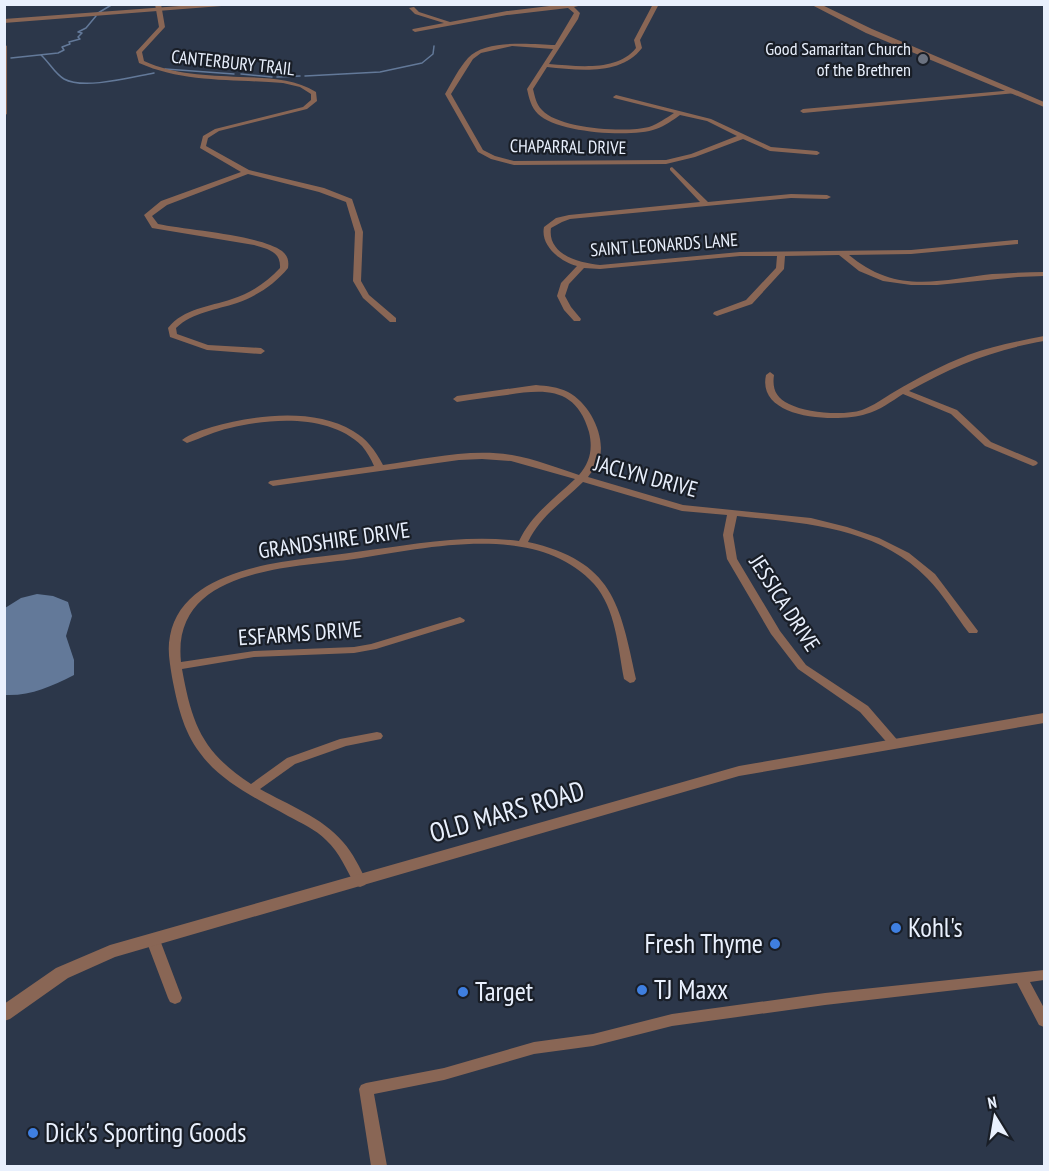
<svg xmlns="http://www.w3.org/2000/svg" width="1049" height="1171" viewBox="0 0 1049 1171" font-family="'PT Sans Narrow',sans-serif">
<rect width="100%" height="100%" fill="#2c374a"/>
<path fill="#637999" d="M37,594L53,596L68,602L72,616L66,636L74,660V675C50,687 31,696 5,695V608L21,598Z"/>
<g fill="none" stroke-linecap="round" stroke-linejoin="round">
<path stroke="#637999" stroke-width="1.5" d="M98,13L113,4
M41,55C49,62 55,74 64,79C84,90 132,77 154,73
M11,58L58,53L64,50L62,47L70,44L69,42L80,39L78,37L82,33L78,32L86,28L96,16
M165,69L234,74
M241,74L272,77
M305,76L380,72L422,63L433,54L434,46
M277,77L300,76"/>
<path fill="#896655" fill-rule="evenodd" d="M155,4H161L165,27L142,52L144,61C175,75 206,75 240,77C266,78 293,78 316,92L317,101L307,109L219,131L208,138L206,146L249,170L324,188L352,199L363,232L361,281L369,295L396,318V322H390L363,298L353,281L355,232L346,202L319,192L248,174L167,205L152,216L158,224C187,230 260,235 282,251C288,256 289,261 288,268C275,284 257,296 237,303C216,310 193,312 176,328L177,334L208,345L261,348L265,351L261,354L207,350L170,337L168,328C184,308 209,307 232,299C251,293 267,282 280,268C281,251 267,249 254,245L152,228L144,215L161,201L241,172L200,148L203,136L215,129L303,107L311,100V94L300,87L283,83C235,79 184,83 139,63L136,52L159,27Z
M566,4H587L574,7L580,13L578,19L549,64C577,66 617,72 636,48L634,40L653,4H659L640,40L642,48C621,76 578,70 547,67L533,89C535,97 536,104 542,110C559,129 626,133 649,127C658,124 666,118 674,113L614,98L613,97L616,95L711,119L771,147L817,151L820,153L817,155L770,151L743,139L695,157L666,164L514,165L491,159L478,152L445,94C452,82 459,68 468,58C485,39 532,44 555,45L574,13L568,8L507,15L415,32L412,30L413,29L444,23L415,14L409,8L414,7L419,12L450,22L507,11ZM512,46L553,49L527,89C529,98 531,107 538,114C557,133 632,138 656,129C665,126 673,120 680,115L707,121L737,136L691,154L666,160L514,161L495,156L483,150L451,94L473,59L481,53Z
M4,44L7,46V114L4,116Z
M1014,90L1017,92L1016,93L803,113L800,111L803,109Z
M672,167L708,202L791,194L827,195L831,197L827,199L791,198L570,219L562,222L551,228C547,255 580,263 600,265L740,252L911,250L1015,240H1018V244L911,254L849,255C860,264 871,271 885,276C918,288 958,278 992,274C1010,273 1027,272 1044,272V276L1018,277L937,285H911L883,281L859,271L839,255L785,256L784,269L752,304L717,316L713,314L714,312L746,300L776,268L777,256H740L600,269L584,268L569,284L565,296L571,307L581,319L580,321H574L564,310L557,296L561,283L577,266C561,262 540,246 544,227L556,218L569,215L700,202L670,170V168Z
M1044,336V341C993,350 955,365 909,391L957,410L991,442L1036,461L1038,463L1036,465L1033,466L985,446L951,414L903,394C892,401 879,411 866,414C838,423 756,420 766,375L770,372L774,375C772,389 776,398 789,404C807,413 843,416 862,410C873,406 884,398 894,392C918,378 942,365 968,355C993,346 1018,341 1044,336Z
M536,385C547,386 558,387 568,392C589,403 605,434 600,457C598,465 592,471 588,477L683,505L811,518L847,527L879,538L909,553L935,574L978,631L977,633H969C955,615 943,594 927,578C878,527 803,523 737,516L733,535L737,559L780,631L806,665L868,706L900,743L898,746H890L860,712L798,669L771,634L727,559L723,535L727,515L682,511L583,482C562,503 541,515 528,542C613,561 620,604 636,679L634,682L630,683L624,679C618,648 616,609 594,584C536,521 428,548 354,559C291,568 171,568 181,662L254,651L354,647L371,644L460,617L465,620L464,622L376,649L354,653L254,657L182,669C192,724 202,752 251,784L287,758L340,739L377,732L381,733L383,736L381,739L346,746L295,764L260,789C288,805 322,817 343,842C353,853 360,868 367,882L365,885L360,887L355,885C346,869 340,853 326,840C315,829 301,823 288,816C257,799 221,782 200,753C183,731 177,703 172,677C170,664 167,650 170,636C184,562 299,561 356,552C410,545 464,534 519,541C532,514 554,499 575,479L511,461L482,459L459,460L273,486L268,483L270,481L374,466C371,459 367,452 362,446C330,414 271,418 230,428C215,431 202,438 187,443L182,440C190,434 202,430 212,427C253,415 314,407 353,431C367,439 375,450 383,465C425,459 470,448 512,455C535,459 558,468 579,475C590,462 593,449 589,432C576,387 545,389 507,395C491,397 474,399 457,402L453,399L457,396Z
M153,935L158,936L160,940L182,998L180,1002L175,1004L170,1002L168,998L146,940L148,936Z
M1044,970V980L1030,982L1044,1008V1027L1039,1025L1017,983L825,1005L672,1026L593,1046L534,1054L444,1080L374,1094L387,1166H371L359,1089L361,1085L366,1083L444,1068L534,1042L593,1034L672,1014L825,993Z"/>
<path fill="#896655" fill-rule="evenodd" d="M207,4H247L4,23V19Z
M810,4H820L872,29L1044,102V107L866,33Z
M1044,713V723L739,776L115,957L68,978L10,1019L4,1021V1004L56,968L110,945L739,766Z"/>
</g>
<circle fill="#6b7280" stroke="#191e27" stroke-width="2" cx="923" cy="59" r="6"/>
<g fill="#3f7fe0" stroke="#191e27" stroke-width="2">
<circle cx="896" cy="928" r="6"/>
<circle cx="775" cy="944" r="6"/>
<circle cx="642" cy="990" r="6"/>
<circle cx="463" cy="992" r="6"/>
<circle cx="33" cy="1133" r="6"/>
</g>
<g text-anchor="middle" stroke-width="4.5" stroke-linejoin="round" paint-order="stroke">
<g font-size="18" fill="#e9f0fd" stroke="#191e27" text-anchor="end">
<text x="911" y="55">Good Samaritan Church<tspan x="911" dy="21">of the Brethren</tspan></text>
</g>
<g font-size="18" fill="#e9f0fd" stroke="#191e27">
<text transform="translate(233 63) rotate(6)" y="6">CANTERBURY TRAIL</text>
<text transform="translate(568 147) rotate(1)" y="6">CHAPARRAL DRIVE</text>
<text transform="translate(664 245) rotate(-4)" y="6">SAINT LEONARDS LANE</text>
</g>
<g font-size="22" fill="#e9f0fd" stroke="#191e27">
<text transform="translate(646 476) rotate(15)" y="8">JACLYN DRIVE</text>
<text transform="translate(334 540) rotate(-8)" y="8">GRANDSHIRE DRIVE</text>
<text transform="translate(785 603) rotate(57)" y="8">JESSICA DRIVE</text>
<text transform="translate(300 633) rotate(-4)" y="8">ESFARMS DRIVE</text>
</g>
<g font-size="27" fill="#e9f0fd" stroke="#191e27">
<text transform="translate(507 812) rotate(-16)" y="9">OLD MARS ROAD</text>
</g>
<g font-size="27" fill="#e9f0fd" stroke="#191e27" text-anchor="start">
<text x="908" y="937">Kohl's</text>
<text x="763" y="953" text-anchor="end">Fresh Thyme</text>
<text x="654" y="999">TJ Maxx</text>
<text x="475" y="1001">Target</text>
<text x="45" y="1142">Dick's Sporting Goods</text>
</g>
</g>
<rect width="1049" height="1171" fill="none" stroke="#e9f0fd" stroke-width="12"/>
<g transform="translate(995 1117) rotate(349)" stroke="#191e27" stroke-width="4.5" paint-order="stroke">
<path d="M0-4.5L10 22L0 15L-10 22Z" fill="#e9f0fd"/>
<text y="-9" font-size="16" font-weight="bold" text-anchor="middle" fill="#e9f0fd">N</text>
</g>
</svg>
